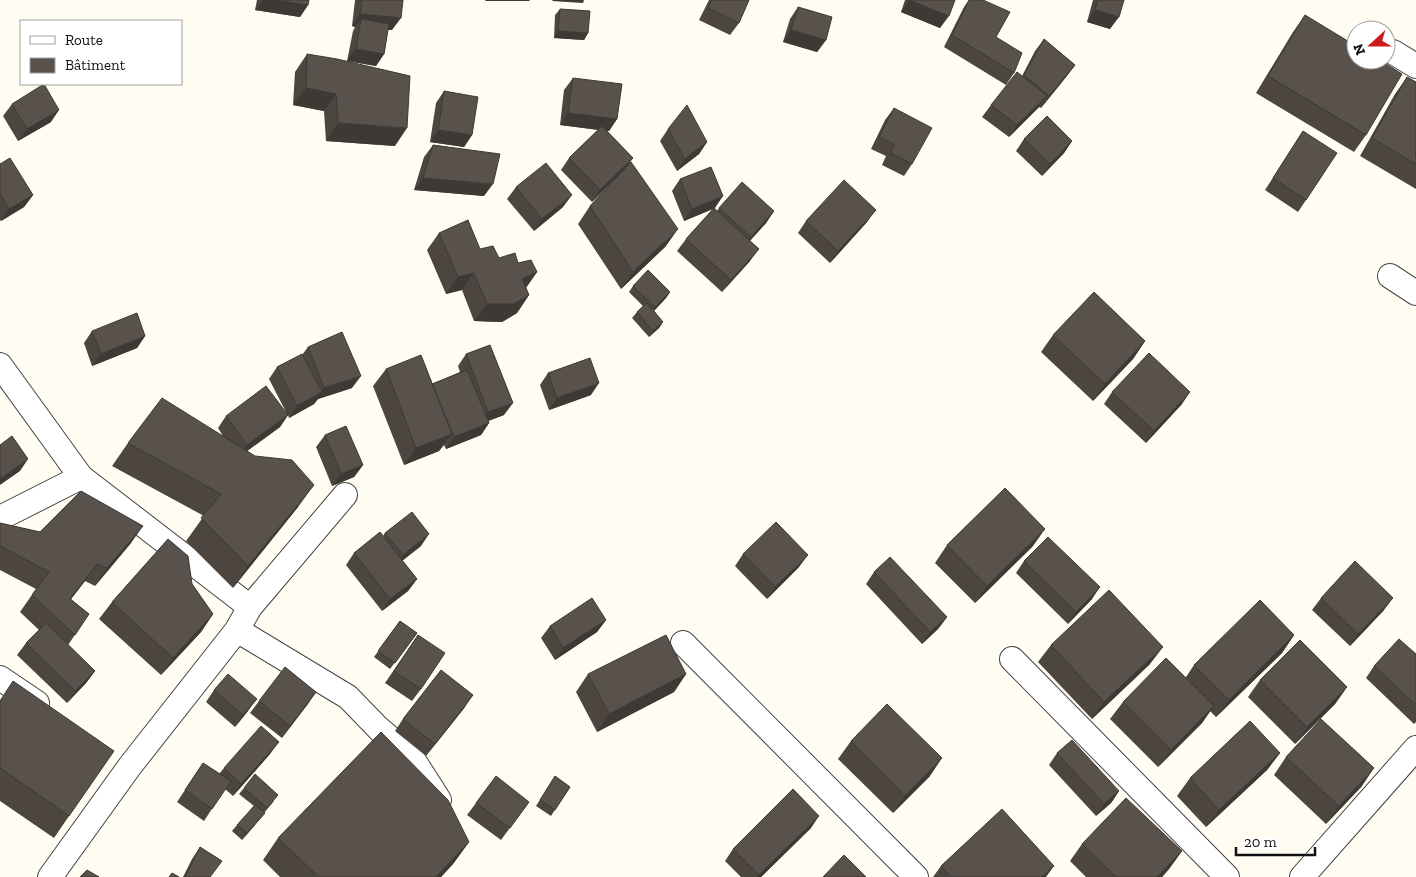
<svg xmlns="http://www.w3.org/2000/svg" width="1416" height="877" viewBox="0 0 1416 877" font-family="'Zilla Slab',serif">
<rect width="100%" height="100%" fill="#fffdf2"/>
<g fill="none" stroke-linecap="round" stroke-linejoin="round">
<g stroke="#434343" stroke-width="26">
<path id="minor" d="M1393,52L1416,66
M1390,276L1416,293
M0,365L81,477L250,607
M0,518L81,477
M237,630L348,697L378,728L411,756L439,800
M683,643L916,877
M1012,659L1227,877
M0,678L37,703
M50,877L130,766L237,630L250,607L345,495
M1302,877L1416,748"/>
</g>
<use href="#minor" stroke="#fff" stroke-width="24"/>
</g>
<path fill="#4d4640" d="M257,0H309L308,5L300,17L255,10Z
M355,0H403L392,30H388L384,54L376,66L347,61L353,31L355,27L352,26Z
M709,0H749L739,23L730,35L699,20Z
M905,0H955L940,28L901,12Z
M969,0H983L996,37L1014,73L1006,85L944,47L964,7Z
M1093,0H1124L1110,29L1087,22Z
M798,7L826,40L817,52L783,42L790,19Z
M560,9L588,33L584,40L554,38L555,15Z
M1305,15L1366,135L1354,152L1256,93L1293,32Z
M1044,39L1075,65L1066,77L1041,108L1039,107L1009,137L982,117L991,105L1022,76L1035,51Z
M307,54L395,146L326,141L324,111L293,105L295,72Z
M1407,77L1416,82V189L1360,156L1395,94Z
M573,78L617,119L609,131H607L633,158L628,165L666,246L621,289L578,224L590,206L614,180L592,202L561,170L569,158L598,130L560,125L564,90Z
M444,91L472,135L464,147L430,142L436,103Z
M12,104L51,122L18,141L3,116Z
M894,108L912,164L904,176L882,165L886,156L871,149L885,120Z
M668,129L707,142L699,154L677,171L660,141Z
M1303,131L1306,200L1298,212L1265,190Z
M1024,139L1072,141L1064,153L1042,176L1016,151Z
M433,145L484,196L414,190L424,157Z
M0,164L33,195L24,207L1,221L0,220Z
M680,179L717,211L719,208L774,211L766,223L750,241V261L722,292L677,251L686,239L713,209L684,221L672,191Z
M516,187L563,207L534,231L507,199Z
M806,221L867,222L830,263L798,233Z
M439,233L480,249L499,258L518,263L537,272L526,288L529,295L517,313L502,322L474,321L462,290L446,294L427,250Z
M633,286L670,292L666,298L654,311L663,322L659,328L649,337L632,318L637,312L643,306L629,292Z
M92,331L145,336L137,348L92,366L84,343Z
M1053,335L1145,341L1133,359L1093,401L1041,352Z
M308,347L352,388L318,399L314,404L289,418L288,415L280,427L247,451L298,507L233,588L186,541L204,516L112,466L128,443L223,436L218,428L226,416L286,412L269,379L277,367L302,355Z
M466,354L504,415L488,421L489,423L481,435L446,449L444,445L439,451L404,465L373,386L386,369L432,384L460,372L458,366Z
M548,373L591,395L549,410L540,385Z
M1112,392L1182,404L1146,443L1104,404Z
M325,435L363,465L354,477L332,486L316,447Z
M0,523L40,532L131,543L95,586L85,581L71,599L89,614L68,645L95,671L86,683L67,703L17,655L26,643L39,630L20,612L36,589L0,570Z
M385,533L421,546L402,561L417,579L408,591L382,611L346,565L354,553L383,536Z
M947,545L1033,546L975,603L935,563Z
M743,554L799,567L767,599L735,566Z
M1024,561L1092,599L1068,624L1016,573Z
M874,572L947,617L938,629L922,644L866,584Z
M192,584L213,614L201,632L161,675L99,619L112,602Z
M1321,598L1384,610L1350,646L1312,610Z
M606,620L597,632L555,660L541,638L550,626Z
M400,621L417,633L390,669L374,657Z
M418,635L421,689L412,701L385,683Z
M1294,635L1282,653L1216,717L1210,711L1202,723L1158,767L1110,719L1123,702L1186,677L1194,665Z
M1051,645L1150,664L1092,719L1038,662Z
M1416,654V722L1414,724L1366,678L1374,666Z
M588,674H686L674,692L597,732L576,692Z
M1260,680L1347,687L1335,704L1295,744L1248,697Z
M214,690L248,711L235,727L206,702Z
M316,692L282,738L250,713L259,701Z
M0,700L69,816L54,838L0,801Z
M465,707L426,756L395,731L403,719Z
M851,741L930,776L893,813L838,759Z
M1057,753L1119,791L1111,803L1096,816L1049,765Z
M1280,753L1267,770L1206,827L1177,796L1190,778Z
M270,754L233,796L225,789L204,821L177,802L203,763L219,774L224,768Z
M1286,757L1362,786L1326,824L1274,775Z
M555,776L570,787L551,816L536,806Z
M244,788L274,801L264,813H265L260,819L242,840L232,831L237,825L254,806L239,794Z
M529,802L501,840L467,815L476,803Z
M811,828L761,877H741L725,861L733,849Z
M278,838L469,842L453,864L441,877H280L263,860Z
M1082,844L1182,851L1169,869L1162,877H1086L1070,861Z
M200,847L210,877H183L192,859Z
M941,866L1046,877H933Z"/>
<path fill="#3e3934" d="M263,0H274L308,5L300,17L255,10Z
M486,0H530L529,1H485Z
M553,0H584L583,3L552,1Z
M909,0L949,16L940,28L901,12Z
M1095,10L1119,17L1110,29L1087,22Z
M360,14L401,18L392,30L360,27L361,19L355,27L352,26Z
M791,30L826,40L817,52L783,42Z
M558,31L588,33L584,40L554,38Z
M356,49L384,54L376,66L347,61Z
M1075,65L1066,77L1041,108L1049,96Z
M306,88L336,94L324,111L293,105Z
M1047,96L1038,108L1009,137L1017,125Z
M59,110L51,122L18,141L27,129Z
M568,113L617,119L609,131L560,125Z
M338,123L407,128L395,146L326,141Z
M438,130L472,135L464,147L430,142Z
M1072,141L1064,153L1042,176L1050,164Z
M707,142L699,154L677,171L685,159Z
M633,158L624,170L592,202L600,190Z
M423,178L493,184L484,196L414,190Z
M33,195L24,207L1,221L9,209Z
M572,195L563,207L534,231L542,219Z
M723,196L715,208L684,221L692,209Z
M876,210L867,222L830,263L838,251Z
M774,211L766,223L742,249L751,237Z
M678,229L666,246L621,289L633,272Z
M759,249L750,261L722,292L731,280Z
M537,272L524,290L522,279Z
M474,273L462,290L446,294L458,277Z
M670,292L666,298L651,314L655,307Z
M529,295L517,313L502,322L474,321L487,304Z
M663,322L659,328L649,337L653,331Z
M145,336L137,348L92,366L101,354Z
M1145,341L1133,359L1093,401L1105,384Z
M361,376L352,388L318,399L314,404L289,418L297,406L321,393L324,388Z
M599,383L591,395L549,410L557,398Z
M1190,392L1182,404L1146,443L1154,431Z
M513,403L504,415L480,424L488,412Z
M288,415L280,427L239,457L247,445Z
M489,423L481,435L446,449L454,437Z
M452,434L439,451L404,465L416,448Z
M28,459L20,471L0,485V479Z
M363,465L354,477L332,486L341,474Z
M314,485L298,507L233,588L248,566Z
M143,526L131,543L95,586L107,568Z
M1045,529L1033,546L975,603L987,586Z
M429,534L421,546L394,567L403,555Z
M808,555L799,567L767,599L775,587Z
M97,564L85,581L58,616L70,599Z
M417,579L408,591L382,611L390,599Z
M1100,587L1092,599L1068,624L1076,612Z
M1393,598L1384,610L1350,646L1358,634Z
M213,614L201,632L161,675L173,658Z
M947,617L938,629L922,644L930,632Z
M606,620L597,632L555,660L563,648Z
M1294,635L1282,653L1216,717L1229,700Z
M1163,647L1150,664L1092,719L1104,702Z
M95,671L86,683L67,703L75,691Z
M686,674L674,692L597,732L609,714Z
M1347,687L1335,704L1295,744L1307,727Z
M316,692L308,704L282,738L290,726Z
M473,695L465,707L426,756L435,744Z
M257,699L248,711L235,727L243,715Z
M1214,706L1202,723L1158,767L1171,750Z
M279,742L270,754L233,796L241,784Z
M1280,753L1267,770L1206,827L1219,810Z
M942,758L930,776L893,813L905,796Z
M1374,768L1362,786L1326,824L1339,806Z
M1119,791L1111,803L1096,816L1104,804Z
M265,813L260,819L242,840L247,833Z
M819,816L811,828L761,877H757Z
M469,842L453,864L441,877H436Z
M1182,851L1169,869L1162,877H1157Z
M1054,866L1046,877H1041Z"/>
<path fill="#59514b" stroke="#3e3934" d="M274,0H309L308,5Z
M362,0H403L401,18L360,14Z
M712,0H749L739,23L708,8Z
M909,0H955L949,16Z
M969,0H983L1010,12L996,37L1022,53L1014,73L952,35Z
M1098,0H1124L1119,17L1095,10Z
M798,7L832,17L826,40L791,30Z
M560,9L590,11L588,33L558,31Z
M1305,15L1356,46V60H1380L1402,74L1366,135L1268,76Z
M361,19L389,24L384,54L356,49Z
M1044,39L1075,65L1049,96L1024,75Z
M307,54L337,59L410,76L407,128L338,123L336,94L306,88Z
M1017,72L1047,96L1017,125L991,105Z
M1407,77L1416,82V164L1372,138Z
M573,78L622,84L617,119L568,113Z
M44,84L59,110L27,129L12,104Z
M444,91L478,97L472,135L438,130Z
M687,105L707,142L685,159L668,129Z
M894,108L932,128L912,164L891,153L894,144L879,137Z
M1047,116L1072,141L1050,164L1024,139Z
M602,126L633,158L600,190L569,158Z
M1303,131L1337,153L1306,200L1273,178Z
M433,145L500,154L493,184L423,178Z
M10,158L33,195L9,209L0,194V164Z
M631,162L678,229L633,272L590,206Z
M546,163L572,195L542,219L516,187Z
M711,167L723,196L692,209L680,179Z
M844,180L876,210L838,251L806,221Z
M742,182L774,211L751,237L719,208Z
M714,208L759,249L731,280L686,239Z
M468,220L480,249L493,246L499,258L515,253L518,263L531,260L537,272L522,279L529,295L514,304H487L474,273L458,277L439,233Z
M648,270L670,292L655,307L633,286Z
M1094,292L1145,341L1105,384L1053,335Z
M647,303L663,322L653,331L637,312Z
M137,313L145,336L101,354L92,331Z
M342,332L361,376L324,388L308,347Z
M490,345L513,403L488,412L466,354Z
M1149,353L1190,392L1154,431L1112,392Z
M302,354L322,392L297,406L277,367Z
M421,355L452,434L416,448L386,369Z
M590,358L599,383L557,398L548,373Z
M467,370L489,423L454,437L432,384Z
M266,386L288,415L247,445L226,416Z
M162,398L255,456L292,460L314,485L248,566L201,518L221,494L128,443Z
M346,426L363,465L341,474L325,435Z
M12,436L28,459L0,479V445Z
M1005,488L1045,529L987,586L947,545Z
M81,491L143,526L107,568L97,564L70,599L89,614L75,635L32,595L49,572L0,546V523L40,532Z
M412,512L429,534L403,555L385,533Z
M776,522L808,555L775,587L743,554Z
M380,532L417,579L390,599L354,553Z
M1048,537L1100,587L1076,612L1024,561Z
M168,539L188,556L192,584L213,614L173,658L112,602Z
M890,557L947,617L930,632L874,572Z
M1355,561L1393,598L1358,634L1321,598Z
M1109,590L1163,647L1104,702L1051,645Z
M592,598L606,620L563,648L550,626Z
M1260,600L1294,635L1229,700L1194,665Z
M400,621L417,633L395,663L378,651Z
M46,623L95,671L75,691L26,643Z
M418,635L445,653L421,689L394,671Z
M666,635L686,674L609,714L588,674Z
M1399,639L1416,654V705L1374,666Z
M1300,640L1347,687L1307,727L1260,680Z
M1166,658L1214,706L1171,750L1123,702Z
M285,667L316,692L290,726L259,701Z
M441,670L473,695L435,744L403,719Z
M228,674L257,699L243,715L214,690Z
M13,681L114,751L69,816L0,768V701Z
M887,704L942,758L905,796L851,741Z
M1321,719L1374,768L1339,806L1286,757Z
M1250,721L1280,753L1219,810L1190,778Z
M261,726L279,742L241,784L224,768Z
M381,732L448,800L469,842L436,877H319L278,838Z
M1072,740L1119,791L1104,804L1057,753Z
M203,763L231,781L212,809L185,790Z
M255,774L278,795L267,808L244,788Z
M496,776L529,802L510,828L476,803Z
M555,776L570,787L555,810L540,800Z
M793,789L819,816L759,875L733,849Z
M1126,798L1182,851L1157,877H1116L1082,844Z
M255,805L265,813L247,833L237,825Z
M1002,809L1054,866L1041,877H951L941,866Z
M200,847L222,861L210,877H185Z
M844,855L866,877H823Z
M87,870L99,877H80Z
M172,873L179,877H169Z"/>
<rect x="20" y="20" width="162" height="65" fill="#ffffff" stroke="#9f9f9f"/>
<rect x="30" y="36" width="25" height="8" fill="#ffffff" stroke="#9f9f9f"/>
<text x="65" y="45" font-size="15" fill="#101010">Route</text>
<rect x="30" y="58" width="25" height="15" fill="#59514b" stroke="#9f9f9f"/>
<text x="65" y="70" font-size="15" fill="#101010">Bâtiment</text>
<g transform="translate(1371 45) rotate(249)"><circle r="24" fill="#ffffff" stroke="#9f9f9f"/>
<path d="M0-4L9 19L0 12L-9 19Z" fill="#cb1d1e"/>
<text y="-8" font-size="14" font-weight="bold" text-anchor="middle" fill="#101010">N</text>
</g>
<path d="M1236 847v8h79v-8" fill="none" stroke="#101010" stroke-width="2.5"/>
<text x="1244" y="847" font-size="15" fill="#101010" stroke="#ffffff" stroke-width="4" paint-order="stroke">20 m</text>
</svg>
